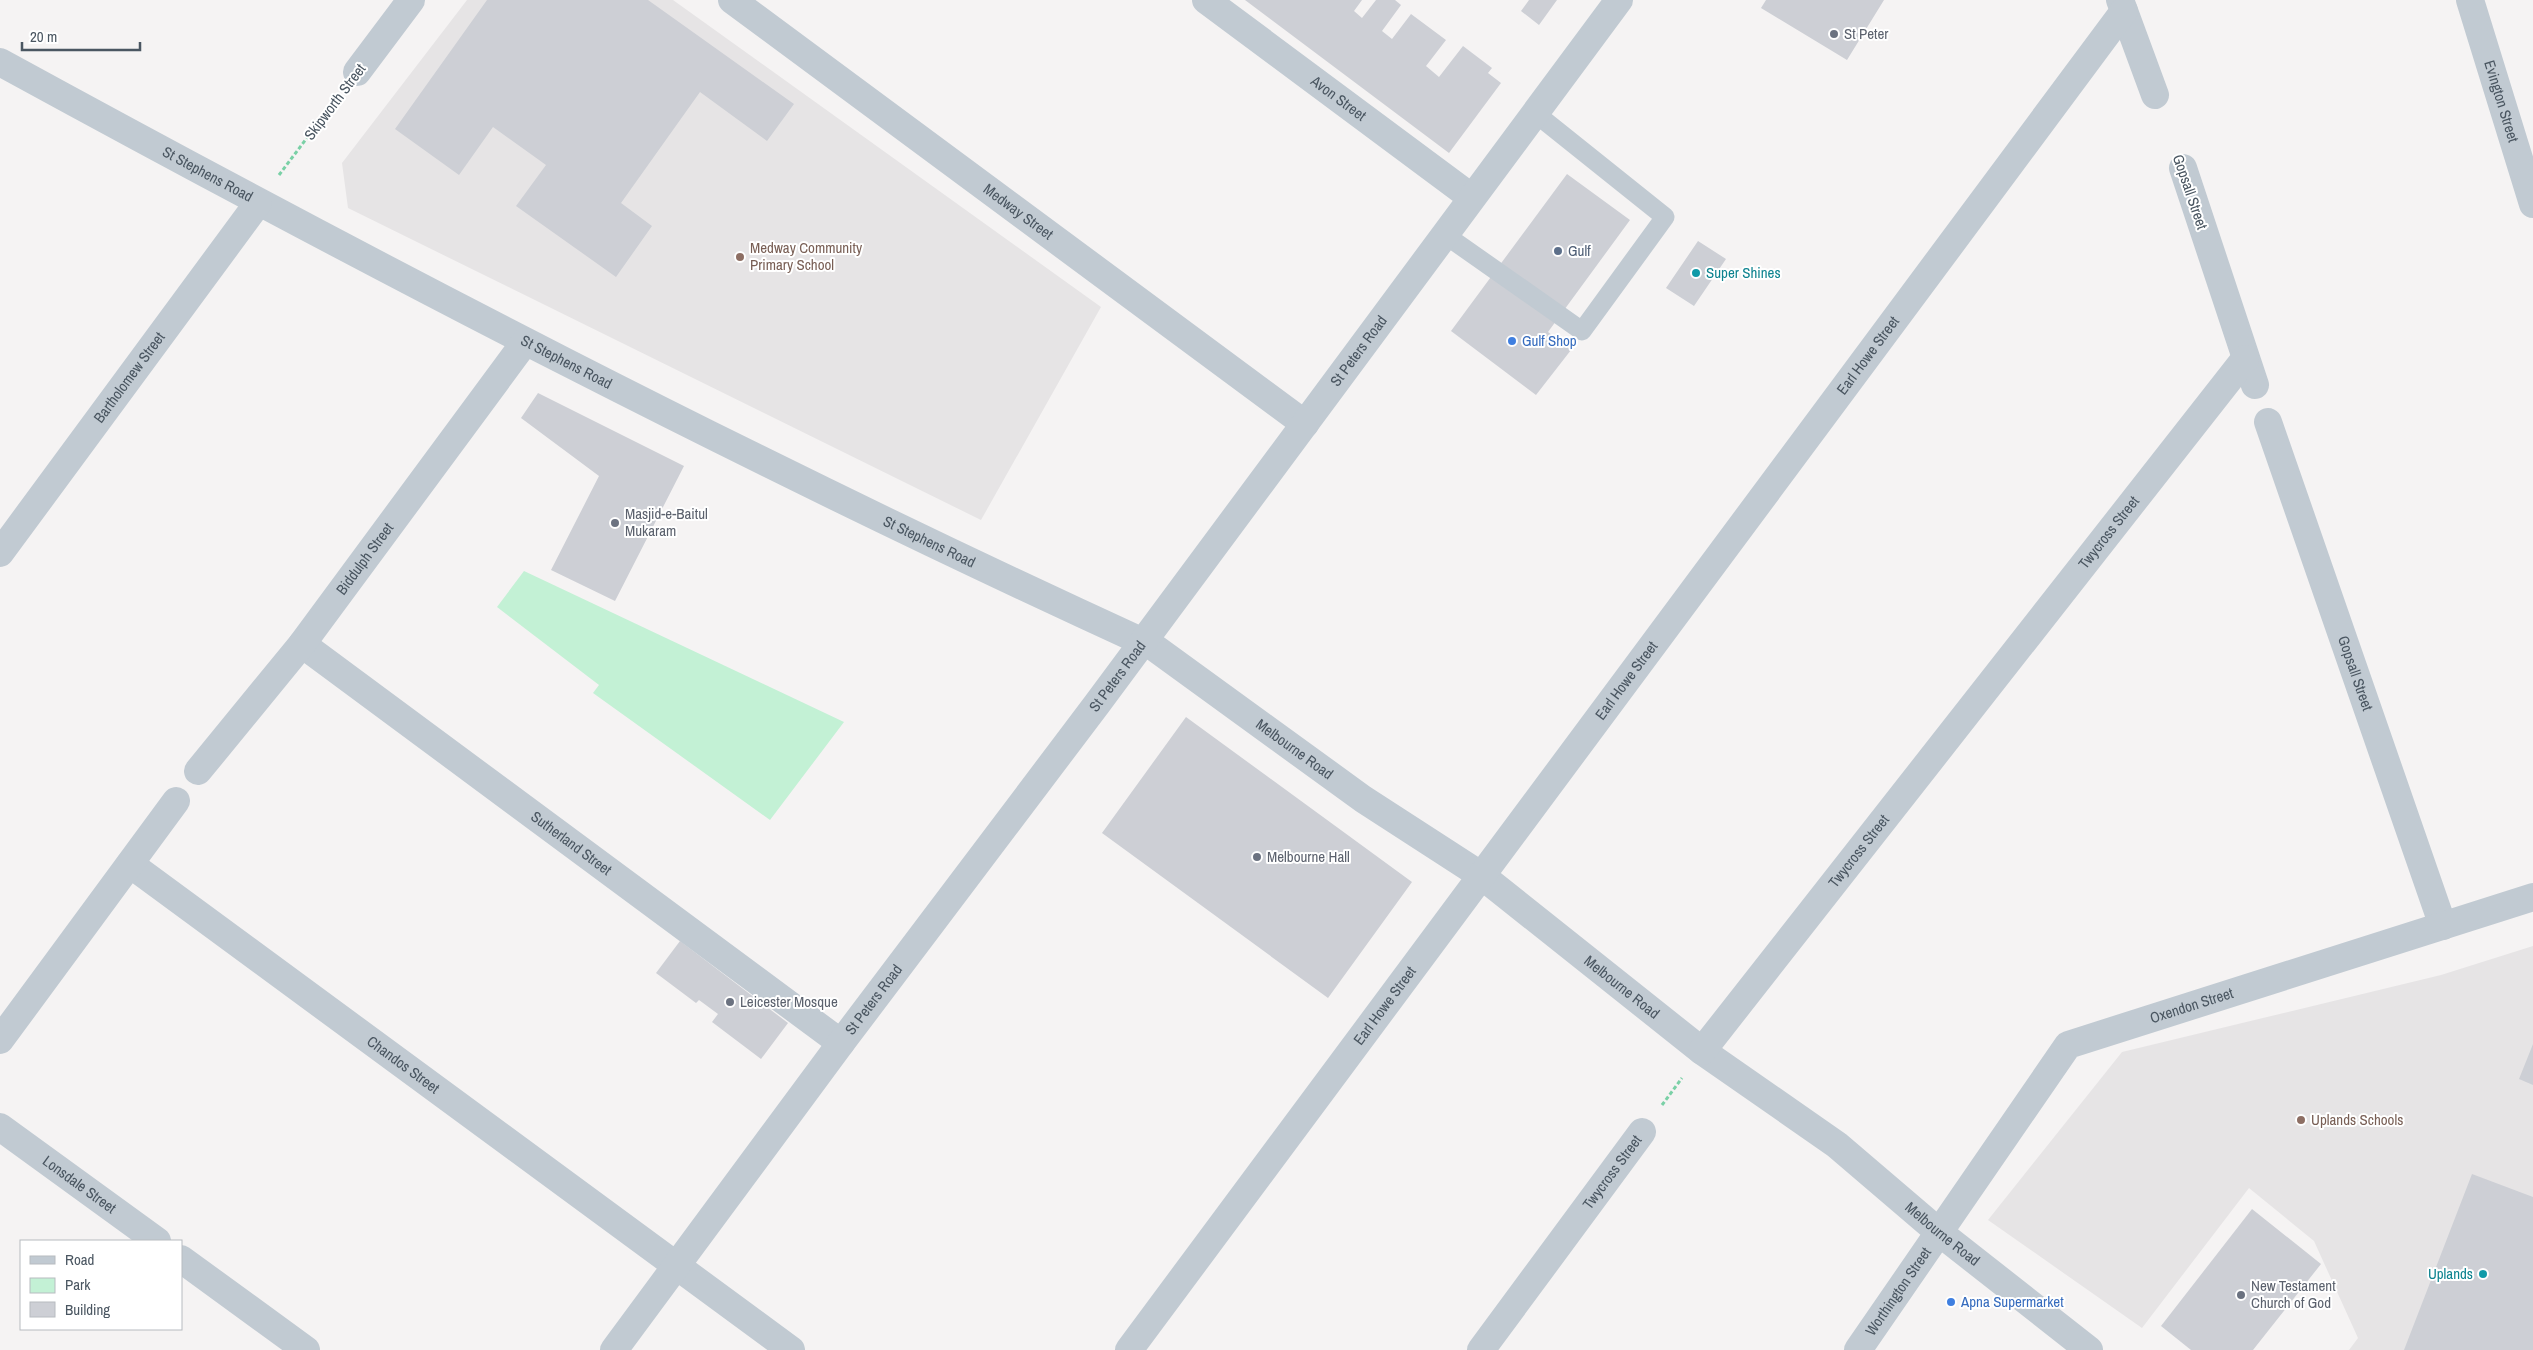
<svg xmlns="http://www.w3.org/2000/svg" width="2533" height="1350" viewBox="0 0 2533 1350" font-family="'Archivo Narrow',sans-serif">
<rect width="100%" height="100%" fill="#f5f3f3"/>
<path fill="#e6e4e5" d="M467,0H673L1101,307L981,520L348,208L342,163Z
M2533,946V1350H2349L2358,1338L2314,1241L2249,1188L2142,1328L1988,1220L2122,1052L2441,975Z"/>
<path fill="#c3f1d5" d="M524,571L844,722L770,820L593,693L599,685L497,607Z"/>
<path fill="#cdcfd5" d="M487,0H648L794,104L767,141L700,92L621,203L652,226L616,277L516,206L546,165L493,127L459,175L395,129Z
M1245,0H1362L1354,11L1362,18L1376,0H1395L1401,5L1382,31L1392,39L1411,14L1446,40L1426,66L1439,77L1463,46L1492,68L1488,73L1501,83L1449,153Z
M1529,0H1557L1539,25L1521,11Z
M1766,0H1884L1847,60L1761,8Z
M1567,174L1630,220L1548,332L1571,350L1536,395L1451,331Z
M1698,241L1726,259L1694,306L1666,288Z
M538,393L684,466L615,601L551,570L599,476L521,418Z
M1186,717L1412,882L1328,998L1102,833Z
M680,941L788,1023L761,1059L712,1022L718,1014L699,1000L696,1003L656,973Z
M2533,1044V1085L2519,1079Z
M2472,1174L2533,1197V1350H2404Z
M2252,1209L2321,1264L2253,1350H2191L2161,1326Z"/>
<g fill="none" stroke-linecap="round" stroke-linejoin="round">
<path stroke="#7ad0a6" stroke-width="3" stroke-dasharray="4 2.5" stroke-linecap="butt" d="M279,175L337,98
M1662,1105L1682,1078"/>
<path stroke="#c1cad2" stroke-width="19" d="M1444,234L1582,331L1665,217L1535,113"/>
<g stroke="#c1cad2" stroke-width="28">
<path id="s1" d="M732,0L1305,424"/>
<path id="s2" d="M1206,0L1471,197"/>
<path d="M2120,0L2155,95"/>
<path id="s3" d="M2470,0L2533,204"/>
<path id="s4" d="M0,62C375,267 754,464 1143,642"/>
<path d="M357,72L411,0"/>
<path d="M2183,168L2255,385"/>
<path id="s5" d="M2268,422L2443,926"/>
<path id="s6" d="M0,553L258,203"/>
<path id="s7" d="M1144,640L1363,799L1482,876L1702,1051L1837,1145L1940,1233L2089,1350"/>
<path id="s8" d="M302,644L841,1043"/>
<path id="s9" d="M198,771L302,644L525,342"/>
<path id="s10" d="M130,864L791,1350"/>
<path d="M0,1040L176,801"/>
<path id="s11" d="M1702,1051L2245,359"/>
<path id="s12" d="M0,1127L157,1241"/>
<path d="M181,1259L306,1350"/>
<path id="s13" d="M1129,1350L2124,11"/>
<path id="s14" d="M1481,1350L1642,1132"/>
<path id="s15" d="M1858,1350L2068,1045L2533,897"/>
</g>
<path stroke="#c1cad2" stroke-width="28" id="s16" d="M614,1350L841,1043L1097,704L1619,0"/>
</g>
<g fill="#6b7280" stroke="#fff" stroke-width="2">
<circle cx="1834" cy="34" r="5"/>
<circle cx="615" cy="523" r="5"/>
<circle cx="1257" cy="857" r="5"/>
<circle cx="730" cy="1002" r="5"/>
<circle cx="2241" cy="1295" r="5"/>
</g>
<circle fill="#5c6f8a" stroke="#fff" stroke-width="2" cx="1558" cy="251" r="5"/>
<g fill="#8d6e63" stroke="#fff" stroke-width="2">
<circle cx="740" cy="257" r="5"/>
<circle cx="2301" cy="1120" r="5"/>
</g>
<g fill="#0f9aa8" stroke="#fff" stroke-width="2">
<circle cx="1696" cy="273" r="5"/>
<circle cx="2483" cy="1274" r="5"/>
</g>
<g fill="#3f7fe0" stroke="#fff" stroke-width="2">
<circle cx="1512" cy="341" r="5"/>
<circle cx="1951" cy="1302" r="5"/>
</g>
<g text-anchor="middle" stroke-width="4" stroke-linejoin="round" paint-order="stroke">
<g font-size="15" fill="#5b616d" stroke="#fff" text-anchor="start">
<text x="1844" y="39">St Peter</text>
<text x="625" y="519">Masjid-e-Baitul<tspan x="625" dy="17">Mukaram</tspan></text>
<text x="1267" y="862">Melbourne Hall</text>
<text x="740" y="1007">Leicester Mosque</text>
<text x="2251" y="1291">New Testament<tspan x="2251" dy="17">Church of God</tspan></text>
</g>
<g font-size="15" fill="#4a5661" stroke="#fff">
<text dy="5" stroke="none"><textPath href="#s2" startOffset="165">Avon Street</textPath></text>
<text transform="translate(335 102) rotate(-53)" y="5">Skipworth Street</text>
<text dy="5" stroke="none"><textPath href="#s3" startOffset="106">Evington Street</textPath></text>
<text dy="5" stroke="none"><textPath href="#s4" startOffset="236">St Stephens Road</textPath></text>
<text transform="translate(2190 192) rotate(71)" y="5">Gopsall Street</text>
<text dy="5" stroke="none"><textPath href="#s1" startOffset="356">Medway Street</textPath></text>
<text dy="5" stroke="none"><textPath href="#s16" startOffset="1246">St Peters Road</textPath></text>
<text dy="5" stroke="none"><textPath href="#s13" startOffset="1239">Earl Howe Street</textPath></text>
<text dy="5" stroke="none"><textPath href="#s4" startOffset="641">St Stephens Road</textPath></text>
<text dy="5" stroke="none"><textPath href="#s6" startOffset="218">Bartholomew Street</textPath></text>
<text dy="5" stroke="none"><textPath href="#s11" startOffset="659">Twycross Street</textPath></text>
<text dy="5" stroke="none"><textPath href="#s4" startOffset="1046">St Stephens Road</textPath></text>
<text dy="5" stroke="none"><textPath href="#s9" startOffset="270">Biddulph Street</textPath></text>
<text dy="5" stroke="none"><textPath href="#s5" startOffset="266">Gopsall Street</textPath></text>
<text dy="5" stroke="none"><textPath href="#s16" startOffset="841">St Peters Road</textPath></text>
<text dy="5" stroke="none"><textPath href="#s13" startOffset="834">Earl Howe Street</textPath></text>
<text dy="5" stroke="none"><textPath href="#s7" startOffset="186">Melbourne Road</textPath></text>
<text dy="5" stroke="none"><textPath href="#s8" startOffset="335">Sutherland Street</textPath></text>
<text dy="5" stroke="none"><textPath href="#s11" startOffset="254">Twycross Street</textPath></text>
<text dy="5" stroke="none"><textPath href="#s7" startOffset="591">Melbourne Road</textPath></text>
<text dy="5" stroke="none"><textPath href="#s16" startOffset="436">St Peters Road</textPath></text>
<text dy="5" stroke="none"><textPath href="#s15" startOffset="500">Oxendon Street</textPath></text>
<text dy="5" stroke="none"><textPath href="#s13" startOffset="429">Earl Howe Street</textPath></text>
<text dy="5" stroke="none"><textPath href="#s10" startOffset="339">Chandos Street</textPath></text>
<text dy="5" stroke="none"><textPath href="#s14" startOffset="221">Twycross Street</textPath></text>
<text dy="5" stroke="none"><textPath href="#s12" startOffset="98">Lonsdale Street</textPath></text>
<text dy="5" stroke="none"><textPath href="#s7" startOffset="996">Melbourne Road</textPath></text>
<text dy="5" stroke="none"><textPath href="#s15" startOffset="71">Worthington Street</textPath></text>
</g>
<g font-size="15" fill="#785e54" stroke="#fff" text-anchor="start">
<text x="750" y="253">Medway Community<tspan x="750" dy="17">Primary School</tspan></text>
<text x="2311" y="1125">Uplands Schools</text>
</g>
<g font-size="15" fill="#4e5e75" stroke="#fff" text-anchor="start">
<text x="1568" y="256">Gulf</text>
</g>
<g font-size="15" fill="#0d838f" stroke="#fff" text-anchor="start">
<text x="1706" y="278">Super Shines</text>
<text x="2473" y="1279" text-anchor="end">Uplands</text>
</g>
<g font-size="15" fill="#366cbe" stroke="#fff" text-anchor="start">
<text x="1522" y="346">Gulf Shop</text>
<text x="1961" y="1307">Apna Supermarket</text>
</g>
</g>
<rect x="20" y="1240" width="162" height="90" fill="#ffffff" stroke="#b7bbc0"/>
<rect x="30" y="1256" width="25" height="8" fill="#c1cad2" stroke="#b7bbc0"/>
<text x="65" y="1265" font-size="15" fill="#4a5661">Road</text>
<rect x="30" y="1278" width="25" height="15" fill="#c3f1d5" stroke="#b7bbc0"/>
<text x="65" y="1290" font-size="15" fill="#4a5661">Park</text>
<rect x="30" y="1302" width="25" height="15" fill="#cdcfd5" stroke="#b7bbc0"/>
<text x="65" y="1315" font-size="15" fill="#4a5661">Building</text>
<path d="M22 42v8h118v-8" fill="none" stroke="#4a5661" stroke-width="2.5"/>
<text x="30" y="42" font-size="15" fill="#4a5661" stroke="#ffffff" stroke-width="4" paint-order="stroke">20 m</text>
</svg>
